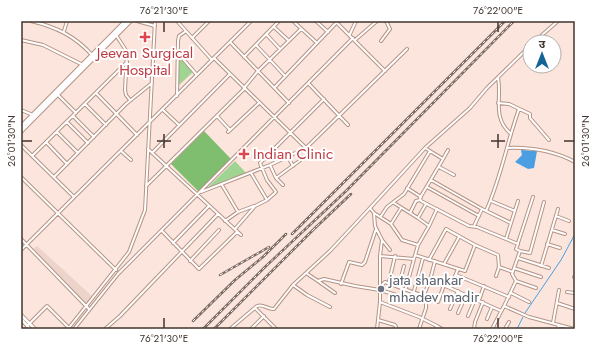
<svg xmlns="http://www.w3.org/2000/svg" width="596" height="350" viewBox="0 0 596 350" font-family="Jost,'Noto Sans Devanagari',sans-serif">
<rect width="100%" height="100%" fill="#fce5dc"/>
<path fill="#ecd4ca" d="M37,246L93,297L84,304L33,249Z"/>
<path fill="#a0d492" d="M179,55L193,72L178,86Z
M235,161L247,174L202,193Z"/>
<path fill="#7fbe6e" d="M204,131L231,159L199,192L171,164Z"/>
<path fill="#4b9ee2" d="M521,150L537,151L534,168L528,169L515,162L522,155Z"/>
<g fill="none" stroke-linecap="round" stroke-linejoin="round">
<path stroke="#4b9ee2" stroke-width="1" d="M525,313L561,260L575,234
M517,329L523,317"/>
<g stroke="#b59385" stroke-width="4">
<path id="minor" d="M31,21C56,27 75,36 92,55
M137,21L155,26
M177,21L212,60
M293,21L317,43
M316,21L328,32
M336,22L385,71
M274,27L289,41
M64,31L67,21
M266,34L280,49
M350,34L356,21
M116,35L127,52L125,90L126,95L130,100
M192,38L209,21
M21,40L43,45L83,65
M355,40L377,21
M381,41L390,29L386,21
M230,42L289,103
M534,42L558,21
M256,45L285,76
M177,52L197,75
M244,57L279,21
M214,58L306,148
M498,78C502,97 492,117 510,133
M309,84L348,125
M275,87L337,22
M244,88L258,71L301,29
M96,93L137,135
M57,94L76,113
M177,96L178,41L179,36L186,31
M498,103L509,104L530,114V118L549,140
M85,104L106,125
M21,110L33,115
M163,110L179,125
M73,116L94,137
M217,116L230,130
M67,122L88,143
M57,132L78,153
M228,132L259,103
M46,142L67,164
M21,145L74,197
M425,148L443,159L420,198L421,201L469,226L477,227L518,244L516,249L520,251L512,274L516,281L504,306
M507,148C530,147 554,151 575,162
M148,149L241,235
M121,151L131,160
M152,153L230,74
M32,156L127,62
M288,157L293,166
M443,159L448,150
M270,165L276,178L283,185
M439,167L454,175
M251,173L267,200
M21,177L116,270
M54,177L126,104L152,83
M276,178L302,159
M431,180L482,209L474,226
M222,185L238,212
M146,186L245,88
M427,187L479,216
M407,188L421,197
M201,192L270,165L306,148L407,49
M491,201L515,211
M394,203L418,218
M370,208L425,148L470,108L487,88L530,46
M482,209L511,223L506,239
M486,211C501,178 507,142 519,109
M374,213L391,224L402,240L418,245L414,259
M410,213L416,201L420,200
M381,216L387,207L404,194L430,151
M556,216L569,221
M225,221L238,212L254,206
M511,223L518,201
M391,224L401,208
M429,226L437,209
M235,229L255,206L267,200L276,192L267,180L260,163L324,99
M552,230L565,234
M162,231L199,269L237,232
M21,239L89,309
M382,240L390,250
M173,243L209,206
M518,243L533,197
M547,244L560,248
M418,245L429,226L418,218L426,204
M475,245L498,255L499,267L496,276
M21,250L251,21
M520,251L530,253L544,202
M415,255L465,271L475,245L446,229L429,260
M380,256L414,259L406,288
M518,258L549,268
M190,261L219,230
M435,261L430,280L450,288
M444,264L459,237
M541,266L558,209
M499,267L513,272
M514,268L541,277
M458,269L450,288L501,311
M306,273L318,281L324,279L355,286L380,290L403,297
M456,275L509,297
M574,277H575
M318,281L335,293
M516,281L536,288
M389,282L395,256
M341,284L349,262L362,265L365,262L376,229
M293,285L307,295L330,307
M399,285L404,266
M414,291L423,258
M567,292L575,293
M511,293L529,302
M424,295L430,280
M479,300L484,286
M380,302V287L385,282L426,297V308L419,329
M438,302L444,285
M557,303L575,309
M255,308L276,329
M450,309L458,291
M458,313L466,295
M468,316L475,299
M487,319L492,307
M378,320L380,302L419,317L437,326
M553,323L559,290
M27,326L47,306L69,328
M68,329L129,252L145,210L155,21
M74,329L118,274L353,38
M105,329L120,316L218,214
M230,329L257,306C263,303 268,310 274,309L293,285L330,251L370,208L374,213L375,226L382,240L380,256V287
M251,329L264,316
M377,329L378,320L395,325L397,329
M436,329L437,326L442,329
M474,329L475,322L483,302
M492,329L504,306L529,317L574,329
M505,329L509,322
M558,329L559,325"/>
</g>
<g stroke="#b59385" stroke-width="4.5">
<path id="tertiary" d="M21,315L35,329
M21,319L30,329"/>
</g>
<g stroke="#b59385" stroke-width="5.5">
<path id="trunk" d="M21,127L126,21
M21,131L130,21"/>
</g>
<use href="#minor" stroke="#fff" stroke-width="2"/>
<use href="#tertiary" stroke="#fff" stroke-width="2.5"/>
<use href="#trunk" stroke="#fff" stroke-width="3.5"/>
<g stroke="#7c6b64" stroke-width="2.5">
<path id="rail" d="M313,230L351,194
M292,234L505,21
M220,275L269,247
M193,321L235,280L264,256L286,234
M203,329L265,267L346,191L514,21
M214,329L317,226"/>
</g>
<use href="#rail" stroke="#fff" stroke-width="1" stroke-dasharray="3" stroke-linecap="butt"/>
</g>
<path fill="none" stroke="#42342e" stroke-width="1.5" d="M164,22V32M498,22V32M164,134V148M498,134V148M22,141H32M157,141H171M491,141H505M564,141H574M164,318V328M498,318V328"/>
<g fill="#e0444e" stroke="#fff" stroke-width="1.5">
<path d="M143 31h4v4h4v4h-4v4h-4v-4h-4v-4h4z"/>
<path d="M242 148h4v4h4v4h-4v4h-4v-4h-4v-4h4z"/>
</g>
<circle fill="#6b7280" stroke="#fff" stroke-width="1.5" cx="381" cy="289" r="4"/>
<g text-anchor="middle" stroke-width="4" stroke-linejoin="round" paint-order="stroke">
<g font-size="15" fill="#be3a42" stroke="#fff">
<text x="145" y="58">Jeevan Surgical<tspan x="145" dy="17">Hospital</tspan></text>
<text x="253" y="159" text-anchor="start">Indian Clinic</text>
</g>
<g font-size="15" fill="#5b616d" stroke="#fff" text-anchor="start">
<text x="389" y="285">jata shankar<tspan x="389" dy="17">mhadev madir</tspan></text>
</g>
</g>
<rect width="596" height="350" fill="none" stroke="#ffffff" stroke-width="44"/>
<g transform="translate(542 54)"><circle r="19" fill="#ffffff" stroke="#b3aeab"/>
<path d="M0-3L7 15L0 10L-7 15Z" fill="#126596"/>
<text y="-6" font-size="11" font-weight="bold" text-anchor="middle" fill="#42342e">उ</text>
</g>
<rect x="22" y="22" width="552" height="306" fill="none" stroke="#42342e" stroke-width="1.5"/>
<g font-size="10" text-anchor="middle" fill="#42342e">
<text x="164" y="14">76°21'30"E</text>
<text x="498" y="14">76°22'00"E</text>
<text transform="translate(11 141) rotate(-90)" y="4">26°01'30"N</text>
<text transform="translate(585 141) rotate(-90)" y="4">26°01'30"N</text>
<text x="164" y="342">76°21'30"E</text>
<text x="498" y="342">76°22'00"E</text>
</g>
</svg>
